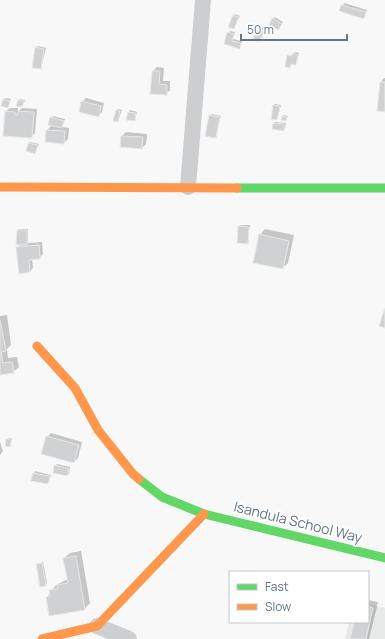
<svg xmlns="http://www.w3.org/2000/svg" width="385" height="639" viewBox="0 0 385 639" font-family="Manrope,sans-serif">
<rect width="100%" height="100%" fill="#f8f8f8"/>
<path fill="#e7e8e8" d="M368,604L385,608V639H345L349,622H368Z"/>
<path fill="#0003" d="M344,3L367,10L365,16L364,17L340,11Z
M235,14L240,16L234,28V15Z
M275,17L283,22L280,27L273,19Z
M262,27L266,30L260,39V28Z
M230,31L235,32L233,39L242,41L240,48L225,44Z
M38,46L46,48L41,68L36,48Z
M295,52L299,53L297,62L292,63L290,67L288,56L293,55Z
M157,67L164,68L163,81H170V90L166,94L151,93L153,71Z
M384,78H385V111L381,82Z
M5,98L11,99L8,107L3,100Z
M86,98L104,103L102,112L98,116L82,102Z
M20,99L25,100L22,106L19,100Z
M275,104L281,105L277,119L274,105Z
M10,108H18V112L22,108L37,109L35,133L31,137L6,111Z
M118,109L122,110L118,121L117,110Z
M130,110L137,112L135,120L129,112Z
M212,114L221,116L215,137L210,116Z
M284,115L288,116L286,120L283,116Z
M53,116L65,119L62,127L69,128L68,139L64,143L46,141L47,130L52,125L51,118Z
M275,122L286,123L285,128L283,130L274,123Z
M126,132L147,134L146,144L142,148L122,146V136Z
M30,142L39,144L35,153L29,143Z
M241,225H250L247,243L239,226Z
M19,229H28V243L42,242L43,254L39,258H32L33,268L30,271L17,248L21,244L18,231Z
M265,229L294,235L288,263L283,268L260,235Z
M7,315L11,345L7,349L8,358L17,357L19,367L13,372L0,374V316Z
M51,433L82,442L78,458L74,462L47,437Z
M9,438L12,439L10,446L7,440Z
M0,442L3,451L0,455Z
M57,464L70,467L69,474L67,475L55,466Z
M35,471L51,475L49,482L48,483L32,480Z
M81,551L90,603L84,609L47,597L56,585L68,579L64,558L70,553Z
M43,562L47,583L45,585L37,565Z
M368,600L378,602L369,639H352L356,622H368Z"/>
<path fill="#cfd1d2" stroke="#e8e8e8" d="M341,5L366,12L364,19L339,11Z
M233,15L239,17L234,29L228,27Z
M272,18L282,24L278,30L269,25Z
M260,28L265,32L258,42L253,38Z
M227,32L234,34L232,41L241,43L240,49L224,44Z
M35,47L44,49L41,69L32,68Z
M292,53L298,55L296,65L291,64L290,68L285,67L287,55L292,56Z
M152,71H160L159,84L167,85V95L150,94Z
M380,82H385V112L377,111Z
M3,99L10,101L8,108L1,106Z
M18,100L24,101L22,107L16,106Z
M81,101L101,106L99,117L79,112Z
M273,105L280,106L277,120L271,119Z
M116,110L120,111L118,122L113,121Z
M5,111L15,112V115H17L18,111L34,112L32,138L3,136Z
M128,112L136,113L135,121L126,120Z
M209,115L220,117L216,138L205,136Z
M282,116L287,117L286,121L281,120Z
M50,117L64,121L62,128L48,125Z
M273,123L284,124V131L272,129Z
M46,130L65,131L64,144L45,142Z
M121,136L143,137L142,149L120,147Z
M28,143L38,145L35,154L26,151Z
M238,226L249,227L248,244L237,243Z
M17,230H27V245H16Z
M259,234L289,241L283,269L253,263Z
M39,245L40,259L29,260L30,272L19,274L16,247Z
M385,308V328L379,326Z
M0,320L6,351L1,352L3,363L12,362L14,373L0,375Z
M46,436L79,445L74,463L41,454Z
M6,439L11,440L10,447L5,446Z
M54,465L69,469L67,476L53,473Z
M33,473L50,476L48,484L31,481Z
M76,556L85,610L49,616L46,597L50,596L49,590L58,589L57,585L68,583L63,558Z
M42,563L46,586L40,587L36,564Z
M368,606L373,608L366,639H350L354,622H368Z"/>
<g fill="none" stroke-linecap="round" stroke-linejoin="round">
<path stroke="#cdcecf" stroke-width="16" d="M188,187L203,0
M97,626L129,639"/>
<path stroke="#63d668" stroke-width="9" d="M237,188H385
M139,479L162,497L204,514L385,558"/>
<path stroke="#ff974d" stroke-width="9" d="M0,187L237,188
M37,346L75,388L98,430L133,474L139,479
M42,639L97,626L204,514"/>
</g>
<g text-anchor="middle" stroke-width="4" stroke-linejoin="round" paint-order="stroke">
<g font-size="14" fill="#647682" stroke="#fff">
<text transform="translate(298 522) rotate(14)" y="5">Isandula School Way</text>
</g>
</g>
<rect x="229" y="571" width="140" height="52" fill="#ffffff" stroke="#c1c8cd"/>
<rect x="237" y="584" width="20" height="6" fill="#63d668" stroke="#c1c8cd"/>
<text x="265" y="591" font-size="12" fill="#647682">Fast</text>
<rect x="237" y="604" width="20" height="6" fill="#ff974d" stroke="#c1c8cd"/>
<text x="265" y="611" font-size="12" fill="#647682">Slow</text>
<path d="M241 34v6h106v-6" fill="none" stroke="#647682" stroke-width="2"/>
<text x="247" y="34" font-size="12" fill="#647682" stroke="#ffffff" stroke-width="3" paint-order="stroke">50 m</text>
</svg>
